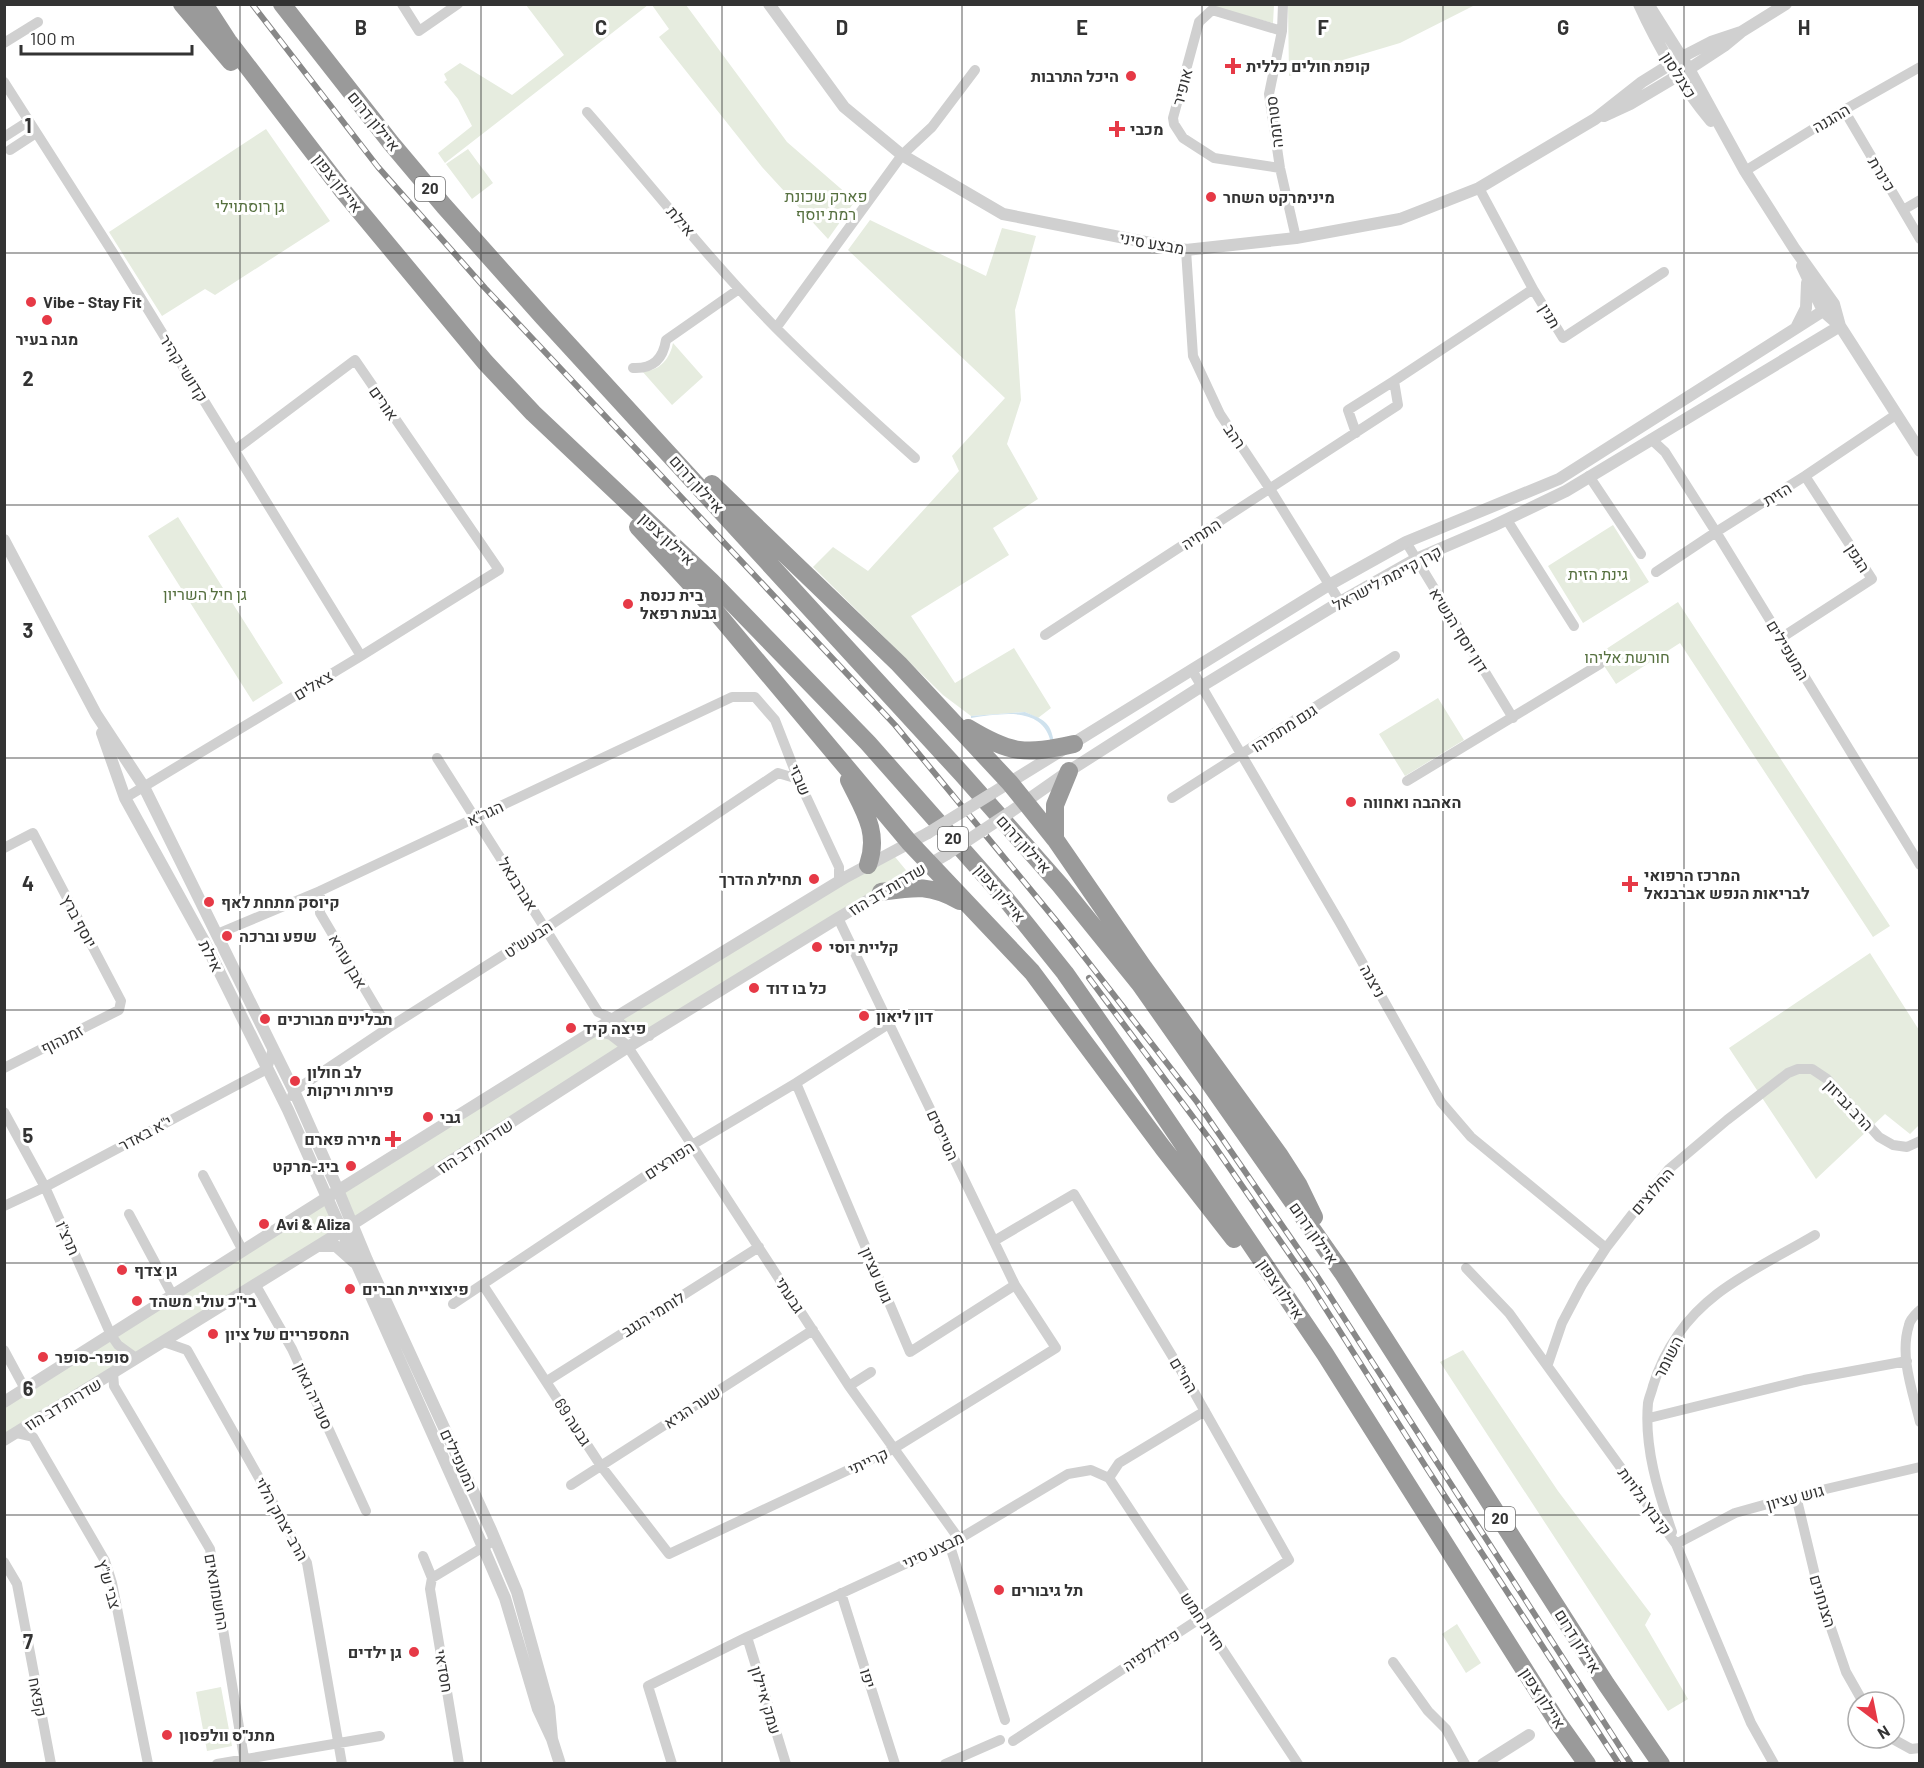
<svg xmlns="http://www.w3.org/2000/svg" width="1924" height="1768" viewBox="0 0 1924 1768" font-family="Barlow,Heebo,sans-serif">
<rect width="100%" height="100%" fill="#fff"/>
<path fill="#e6ecdf" d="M526,5H648L445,163L438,153L472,126L458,99L444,82L447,80L444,74L460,63L512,95L564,55Z
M652,5H686L787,142L855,201L828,239L762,167L659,37L669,29Z
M1207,5H1274L1273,23Z
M1288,5V4L1475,5L1400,43L1289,76Z
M266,129L330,221L215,295L205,289L162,316L109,232Z
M468,149L493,183L472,199L446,164Z
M870,220L986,276L1002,228L1036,236L1015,310L1021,400L1007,444L1038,499L993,528L1009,555L911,616L955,683L1014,648L1051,708L1038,718L1025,712L971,716L943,695L813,567L833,547L868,571L959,471L952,456L1005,398L848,250Z
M673,343L703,377L672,405L642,371C659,372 670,359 673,343Z
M178,517L283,683L253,702L148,536Z
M1613,525L1649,582L1583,623L1548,566Z
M1678,602L1890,926L1873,937L1680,643L1616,684L1597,655Z
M1438,698L1464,740L1405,776L1379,734Z
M891,852L910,875L649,1035L613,1019Z
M1870,953L1919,1030V1125L1910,1134L1885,1114L1816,1179L1729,1048Z
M595,1030L628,1047L353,1225L342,1188Z
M327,1197L342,1231L5,1440V1402Z
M1463,1350L1558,1491L1651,1614L1645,1625L1688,1699L1668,1711L1440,1362Z
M1457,1624L1481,1663L1466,1673L1442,1634Z
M221,1687L232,1746L207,1751L196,1692Z"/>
<path fill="#cfe2ee" d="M1025,712C1044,720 1050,721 1054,742L1051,743C1043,705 1001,714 971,718V716Z"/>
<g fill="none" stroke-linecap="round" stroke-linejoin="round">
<path stroke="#d0d0d0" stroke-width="10" d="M402,4L419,31L458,4
M1283,4L1282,31L1269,94L1280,168L1296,238
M4,43L38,22
M4,82L115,256L361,656
M1844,110L1920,239
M587,112C650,184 709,260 776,328C821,373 868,416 915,458
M4,137L29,121
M10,150L36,133
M1280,168L1214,158L1183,138L1174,124L1173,118L1199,22L1212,10L1282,31
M1745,171L1844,110L1920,67
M1479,188L1533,289L1563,338L1664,272
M1903,210L1920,200
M1186,250L1193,356L1220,414L1270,489L1340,602
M776,328L902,155L932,127L975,70
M633,368C653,369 663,359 666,340L739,289
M1356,433L1348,410L1394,381
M1651,439L1665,452L1716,532L1920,865
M1589,476L1641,554
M1507,520L1574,626
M1406,542L1513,718
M1656,572L1716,532L1805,476L1897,414
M1045,635L1398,405L1394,381L1533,289
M1781,638L1872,579L1805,476
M1192,670L1340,923L1441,1102L1471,1137L1606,1248
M437,758L598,1012L613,1019
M1407,781L1600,664
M125,798L361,656L499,570L355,360L235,450
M1172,798L1395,656
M4,848L33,833L121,1001L119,1010L4,1068
M320,891V913L388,1028
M217,934L320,891L732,697H755L775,720L798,779L839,867V882
M628,1047L849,1386L959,1539
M796,1083L910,1352L1015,1285
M292,1096L294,1091L388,1028L546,928L778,773L798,779
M4,1112L45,1187L111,1335L118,1345L136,1358
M203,1175L243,1251
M4,1206L45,1187L267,1069L273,1049
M129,1214L173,1296
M994,1241L1074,1194L1194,1392L1289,1560L1013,1741
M1466,1268L1509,1313L1676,1544L1751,1723L1774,1764
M255,1284L292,1349L366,1511
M483,1285L601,1466L669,1554L893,1449L1056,1348L1015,1285L838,918
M453,1304L692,1145L796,1083L890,1023
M1920,1310C1916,1314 1910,1319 1909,1325C1899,1356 1913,1392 1920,1422
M164,1342L187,1350L307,1563L342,1764
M4,1350L25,1389
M1548,1364L1562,1323L1582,1285L1606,1248L1637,1208L1669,1169L1727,1120L1788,1073L1798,1069H1812L1827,1079L1879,1137L1893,1145L1907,1147L1920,1141
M113,1373L114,1386L210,1549L245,1764
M547,1381L759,1247
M849,1386L871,1372
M1649,1418L1804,1380L1907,1361
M16,1433L33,1437L105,1561L112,1583L148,1764
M1109,1478L1298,1764
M1109,1478L1119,1463L1205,1411
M571,1485L813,1330
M1796,1496L1820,1596L1846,1672L1863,1702
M1672,1532C1658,1492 1644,1447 1648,1403C1649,1397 1652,1391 1653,1386C1664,1349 1687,1317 1717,1294C1747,1271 1783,1254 1815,1235
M949,1543L1005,1720
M1676,1544L1735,1513L1796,1496L1920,1467
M423,1556L432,1578L430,1589L459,1764
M4,1562L17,1584L51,1764
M432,1578L490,1543
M841,1593L895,1764
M747,1637L786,1764
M1393,1662L1428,1711L1446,1729L1465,1764
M1891,1738L1911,1749L1920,1748
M217,1764L380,1736
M672,1764L648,1686L747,1637L959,1539L1068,1474L1091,1470L1109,1478
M945,1764L1000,1740"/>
<path stroke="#d0d0d0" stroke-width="12" d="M769,4L844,107L902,155L1003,214L1186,250L1296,238L1400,219L1418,212L1479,188L1595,119L1642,82L1682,57L1711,42L1741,32
M1639,4C1658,46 1682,86 1711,121
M1648,4L1689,69L1745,171L1794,248L1834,304L1840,326
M1604,116L1630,104L1689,69L1724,46L1741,32L1786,4
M1802,266L1823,311L1840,326L1920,451
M1797,326L1806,308L1807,283
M4,540L96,714L144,787L294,1091L338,1190L367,1260L491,1530L517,1592L549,1707L552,1739
M102,733L125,798L204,941L288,1110L483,1547L505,1598L538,1709L552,1739L560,1764
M991,794L1329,585L1406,542L1559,479L1834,304
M1009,813L1069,771L1202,686L1340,602L1416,559L1493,526L1566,491L1840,326
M613,1019L631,1032L649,1035
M595,1030L611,1034L628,1047
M318,1246H336L354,1262
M4,1402L342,1188L613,1019L846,877L928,833
M4,1440L342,1231L628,1047L838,918L947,854
M1483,1764L1529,1735"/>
<path stroke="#9a9a9a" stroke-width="18" d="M182,4L231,62
M204,4L228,41L343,191L485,362L533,413L711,581L868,743L1005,898L1065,973L1137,1076L1325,1354L1558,1723L1587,1764
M282,4L391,143L444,206L543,317L962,774L1060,885L1140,984L1342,1272L1606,1684L1661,1764
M712,484L899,664L1010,783L1055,839L1144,968L1280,1156L1298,1184L1314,1217
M638,527L711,606L909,842L1032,972L1163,1148L1234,1239
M968,728C1011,754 1025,755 1074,744
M849,780C863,809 880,832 868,865
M1055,839V805L1069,771
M881,892C915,887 929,884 960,901"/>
<g stroke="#888" stroke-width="6">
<path id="rail" d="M252,4L378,167L485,288L895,725L1058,923L1197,1102L1317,1276L1631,1764
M1089,978L1211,1141L1308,1281L1426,1467L1619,1764"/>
</g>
<use href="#rail" stroke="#fff" stroke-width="4" stroke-dasharray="11" stroke-linecap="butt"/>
<path stroke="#d0d0d0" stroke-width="12" d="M928,833L991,794
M947,854L1009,813"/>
</g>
<path fill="none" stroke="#333" stroke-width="1.5" stroke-opacity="0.55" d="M240,4V1764M481,4V1764M722,4V1764M962,4V1764M1202,4V1764M1443,4V1764M1684,4V1764M4,253H1920M4,505H1920M4,758H1920M4,1010H1920M4,1263H1920M4,1515H1920"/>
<g fill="#e63946" stroke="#fff" stroke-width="2">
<path d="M1230 57h6v6h6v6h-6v6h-6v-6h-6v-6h6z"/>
<circle cx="1131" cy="76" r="6"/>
<path d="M1114 120h6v6h6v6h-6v6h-6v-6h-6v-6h6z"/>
<circle cx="1211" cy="197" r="6"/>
<circle cx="31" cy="302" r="6"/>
<circle cx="47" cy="320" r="6"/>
<circle cx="628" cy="604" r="6"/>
<circle cx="1351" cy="802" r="6"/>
<circle cx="814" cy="879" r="6"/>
<path d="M1627 875h6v6h6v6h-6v6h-6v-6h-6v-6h6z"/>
<circle cx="209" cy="902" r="6"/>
<circle cx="227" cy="936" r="6"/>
<circle cx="817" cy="947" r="6"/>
<circle cx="754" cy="988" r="6"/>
<circle cx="864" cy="1016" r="6"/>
<circle cx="265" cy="1019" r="6"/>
<circle cx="571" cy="1028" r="6"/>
<circle cx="295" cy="1081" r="6"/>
<circle cx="428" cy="1117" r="6"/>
<path d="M390 1130h6v6h6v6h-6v6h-6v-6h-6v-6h6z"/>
<circle cx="351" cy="1166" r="6"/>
<circle cx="264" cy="1224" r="6"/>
<circle cx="122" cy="1270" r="6"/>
<circle cx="350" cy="1289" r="6"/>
<circle cx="137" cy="1301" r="6"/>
<circle cx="213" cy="1334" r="6"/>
<circle cx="43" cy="1357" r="6"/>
<circle cx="999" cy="1590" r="6"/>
<circle cx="414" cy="1652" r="6"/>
<circle cx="167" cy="1735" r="6"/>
</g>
<g text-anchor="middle" stroke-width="6" stroke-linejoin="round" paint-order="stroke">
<g fill="#fff" stroke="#707070" stroke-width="1.5">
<rect x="415" y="177" width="30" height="24" rx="4.5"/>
<rect x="938" y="827" width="30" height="24" rx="4.5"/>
<rect x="1485" y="1507" width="30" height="24" rx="4.5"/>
</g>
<g font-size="15" font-weight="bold" fill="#333">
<text x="430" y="194">20</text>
<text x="953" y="844">20</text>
<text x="1500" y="1524">20</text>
</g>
<g font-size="16" font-weight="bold" fill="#333" stroke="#fff" text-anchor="start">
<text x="1246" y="72">קופת חולים כללית</text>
<text x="1119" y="82" text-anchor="end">היכל התרבות</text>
<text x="1130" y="135">מכבי</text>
<text x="1223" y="203">מינימרקט השחר</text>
<text x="43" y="308">Vibe - Stay Fit</text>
<text x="47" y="345" text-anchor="middle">מגה בעיר</text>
<text x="640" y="601">בית כנסת<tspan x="640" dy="18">גבעת רפאל</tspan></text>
<text x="1363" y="808">האהבה ואחווה</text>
<text x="1644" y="881">המרכז הרפואי<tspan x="1644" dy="18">לבריאות הנפש אברבנאל</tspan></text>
<text x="802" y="885" text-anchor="end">תחילת הדרך</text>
<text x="221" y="908">קיוסק מתחת לאף</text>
<text x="239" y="942">שפע וברכה</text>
<text x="829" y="953">קליית יוסי</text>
<text x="766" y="994">כל בו דוד</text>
<text x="876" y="1022">דון ליאון</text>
<text x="277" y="1025">תבלינים מבורכים</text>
<text x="583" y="1034">פיצה קיד</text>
<text x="307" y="1078">לב חולון<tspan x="307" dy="18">פירות וירקות</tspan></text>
<text x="440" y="1123">גבי</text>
<text x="381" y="1145" text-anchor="end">מירה פארם</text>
<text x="339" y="1172" text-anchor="end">ביג-מרקט</text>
<text x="276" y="1230">Avi &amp; Aliza</text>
<text x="134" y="1276">גן צדף</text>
<text x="362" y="1295">פיצוציית חברים</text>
<text x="149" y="1307">בי"כ עולי משהד</text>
<text x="225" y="1340">המספריים של ציון</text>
<text x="55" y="1363">סופר-סופר</text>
<text x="1011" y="1596">תל גיבורים</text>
<text x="402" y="1658" text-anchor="end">גן ילדים</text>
<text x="179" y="1741">מתנ''ס וולפסון</text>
</g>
<g font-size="16" fill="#333" stroke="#fff">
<text transform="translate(1679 75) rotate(58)" y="6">כצנלסון</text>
<text transform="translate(1182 87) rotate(-75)" y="6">אופיר</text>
<text transform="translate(1831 118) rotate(-31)" y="6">ההגנה</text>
<text transform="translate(374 121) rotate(51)" y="6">איילון דרום</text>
<text transform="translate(1274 122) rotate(-97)" y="6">סטרומה</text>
<text transform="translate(1882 174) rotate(59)" y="6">כינרת</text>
<text transform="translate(338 183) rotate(52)" y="6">איילון צפון</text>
<text transform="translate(681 221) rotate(49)" y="6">אילת</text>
<text transform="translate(1152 243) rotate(10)" y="6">מבצע סיני</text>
<text transform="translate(1550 316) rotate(59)" y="6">תנין</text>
<text transform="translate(184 368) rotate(58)" y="6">קדושי קהיר</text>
<text transform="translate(384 403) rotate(55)" y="6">אורים</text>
<text transform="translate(1235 436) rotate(56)" y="6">רהב</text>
<text transform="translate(697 484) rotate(48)" y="6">איילון דרום</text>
<text transform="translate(1777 494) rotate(-32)" y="6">הזית</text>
<text transform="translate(1201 534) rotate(-33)" y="6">התחיה</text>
<text transform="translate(667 539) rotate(43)" y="6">איילון צפון</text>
<text transform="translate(1858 558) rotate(57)" y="6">הגפן</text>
<text transform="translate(1387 578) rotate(-28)" y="6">קרן קיימת לישראל</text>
<text transform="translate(1459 630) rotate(58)" y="6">דון יוסף הנשיא</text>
<text transform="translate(1788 650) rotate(59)" y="6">המעפילים</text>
<text transform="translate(313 685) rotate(-31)" y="6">צאלים</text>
<text transform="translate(1284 728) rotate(-33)" y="6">גנם מתתיהו</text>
<text transform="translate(800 780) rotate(67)" y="6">שבזי</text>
<text transform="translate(485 813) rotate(-25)" y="6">הגר"א</text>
<text transform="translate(1024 844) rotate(48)" y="6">איילון דרום</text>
<text transform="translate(518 884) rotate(58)" y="6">אברבנאל</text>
<text transform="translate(887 889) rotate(-31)" y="6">שדרות דב הוז</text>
<text transform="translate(1000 893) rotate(50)" y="6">איילון צפון</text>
<text transform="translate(79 921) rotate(62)" y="6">יוסף ברץ</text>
<text transform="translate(528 939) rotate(-33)" y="6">הבעש"ט</text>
<text transform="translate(211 956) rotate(64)" y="6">אילת</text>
<text transform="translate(348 961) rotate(60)" y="6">אבן עזרא</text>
<text transform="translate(1373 981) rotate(61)" y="6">ניצנה</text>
<text transform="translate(62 1039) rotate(-27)" y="6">זמנהוף</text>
<text transform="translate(1849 1105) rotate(47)" y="6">הרב גביזון</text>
<text transform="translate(145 1133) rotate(-28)" y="6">י"א באדר</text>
<text transform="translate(943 1135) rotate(65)" y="6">הטייסים</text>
<text transform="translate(475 1146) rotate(-33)" y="6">שדרות דב הוז</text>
<text transform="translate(669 1160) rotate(-33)" y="6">הפורצים</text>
<text transform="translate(1652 1191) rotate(-49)" y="6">החלוצים</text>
<text transform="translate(1314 1233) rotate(55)" y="6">איילון דרום</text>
<text transform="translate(68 1238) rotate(66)" y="6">תרצ"ו</text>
<text transform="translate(877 1275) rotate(67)" y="6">גוש עציון</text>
<text transform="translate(1281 1289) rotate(56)" y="6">איילון צפון</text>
<text transform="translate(790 1295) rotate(57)" y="6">גבעתי</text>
<text transform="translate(653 1314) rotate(-32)" y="6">לוחמי הנגב</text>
<text transform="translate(1668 1357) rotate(-63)" y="6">השומר</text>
<text transform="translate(1184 1375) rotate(59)" y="6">החי"ם</text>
<text transform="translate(314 1396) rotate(66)" y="6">סעדיה גאון</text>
<text transform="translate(63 1404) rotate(-31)" y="6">שדרות דב הוז</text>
<text transform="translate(692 1407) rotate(-33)" y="6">שער הגיא</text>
<text transform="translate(573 1422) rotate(57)" y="6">גבעה 69</text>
<text transform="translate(459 1460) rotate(65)" y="6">המעפילים</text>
<text transform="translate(868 1461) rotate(-25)" y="6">קרייתי</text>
<text transform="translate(1795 1497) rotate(-15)" y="6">גוש עציון</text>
<text transform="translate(1645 1501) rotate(54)" y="6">קיבוץ גלויות</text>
<text transform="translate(282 1519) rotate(61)" y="6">הרב יצחק הלוי</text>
<text transform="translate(933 1550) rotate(-25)" y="6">מבצע סיני</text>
<text transform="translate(109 1584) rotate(74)" y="6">צבי ש"ץ</text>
<text transform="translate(217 1592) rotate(80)" y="6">החשמונאים</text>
<text transform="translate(1823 1601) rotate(73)" y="6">הצנחנים</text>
<text transform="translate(1203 1621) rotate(56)" y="6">חזית חמש</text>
<text transform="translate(1578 1641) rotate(58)" y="6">איילון דרום</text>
<text transform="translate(1151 1650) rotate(-33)" y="6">פילדלפיה</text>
<text transform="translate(444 1671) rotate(80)" y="6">חסדאי</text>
<text transform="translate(868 1678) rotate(73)" y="6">יפו</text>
<text transform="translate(38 1697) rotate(79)" y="6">קפאח</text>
<text transform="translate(1543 1698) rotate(57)" y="6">איילון צפון</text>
<text transform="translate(766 1700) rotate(73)" y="6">עמק איילון</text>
</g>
<g font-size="16" fill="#56703f" stroke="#fff">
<text x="826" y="202">פארק שכונת<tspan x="826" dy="18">רמת יוסף</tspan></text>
<text x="250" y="212">גן רוסתוילי</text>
<text x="1598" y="580">גינת הזית</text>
<text x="205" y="600">גן חיל השריון</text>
<text x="1627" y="663">חורשת אליהו</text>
</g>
</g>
<g font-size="20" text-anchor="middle" font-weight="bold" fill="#333" stroke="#fff" stroke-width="6" stroke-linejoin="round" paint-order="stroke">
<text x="361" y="35">B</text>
<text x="601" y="35">C</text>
<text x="842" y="35">D</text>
<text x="1082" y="35">E</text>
<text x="1323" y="35">F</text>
<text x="1563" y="35">G</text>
<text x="1804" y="35">H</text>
<text x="28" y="133">1</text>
<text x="28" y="386">2</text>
<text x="28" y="638">3</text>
<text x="28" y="891">4</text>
<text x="28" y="1143">5</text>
<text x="28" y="1396">6</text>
<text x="28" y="1649">7</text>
</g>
<rect width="1924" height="1768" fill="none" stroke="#333333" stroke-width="12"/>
<g transform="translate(1876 1720) rotate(148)"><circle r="28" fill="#ffffff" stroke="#adadad" stroke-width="1.5"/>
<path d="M0-4.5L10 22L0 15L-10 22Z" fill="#e63946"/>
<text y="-9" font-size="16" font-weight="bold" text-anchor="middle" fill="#333333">N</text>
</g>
<path d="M21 45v9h171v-9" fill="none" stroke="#333333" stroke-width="3"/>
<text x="30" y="45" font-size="18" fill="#333333" stroke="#ffffff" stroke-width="4.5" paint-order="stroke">100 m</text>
</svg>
